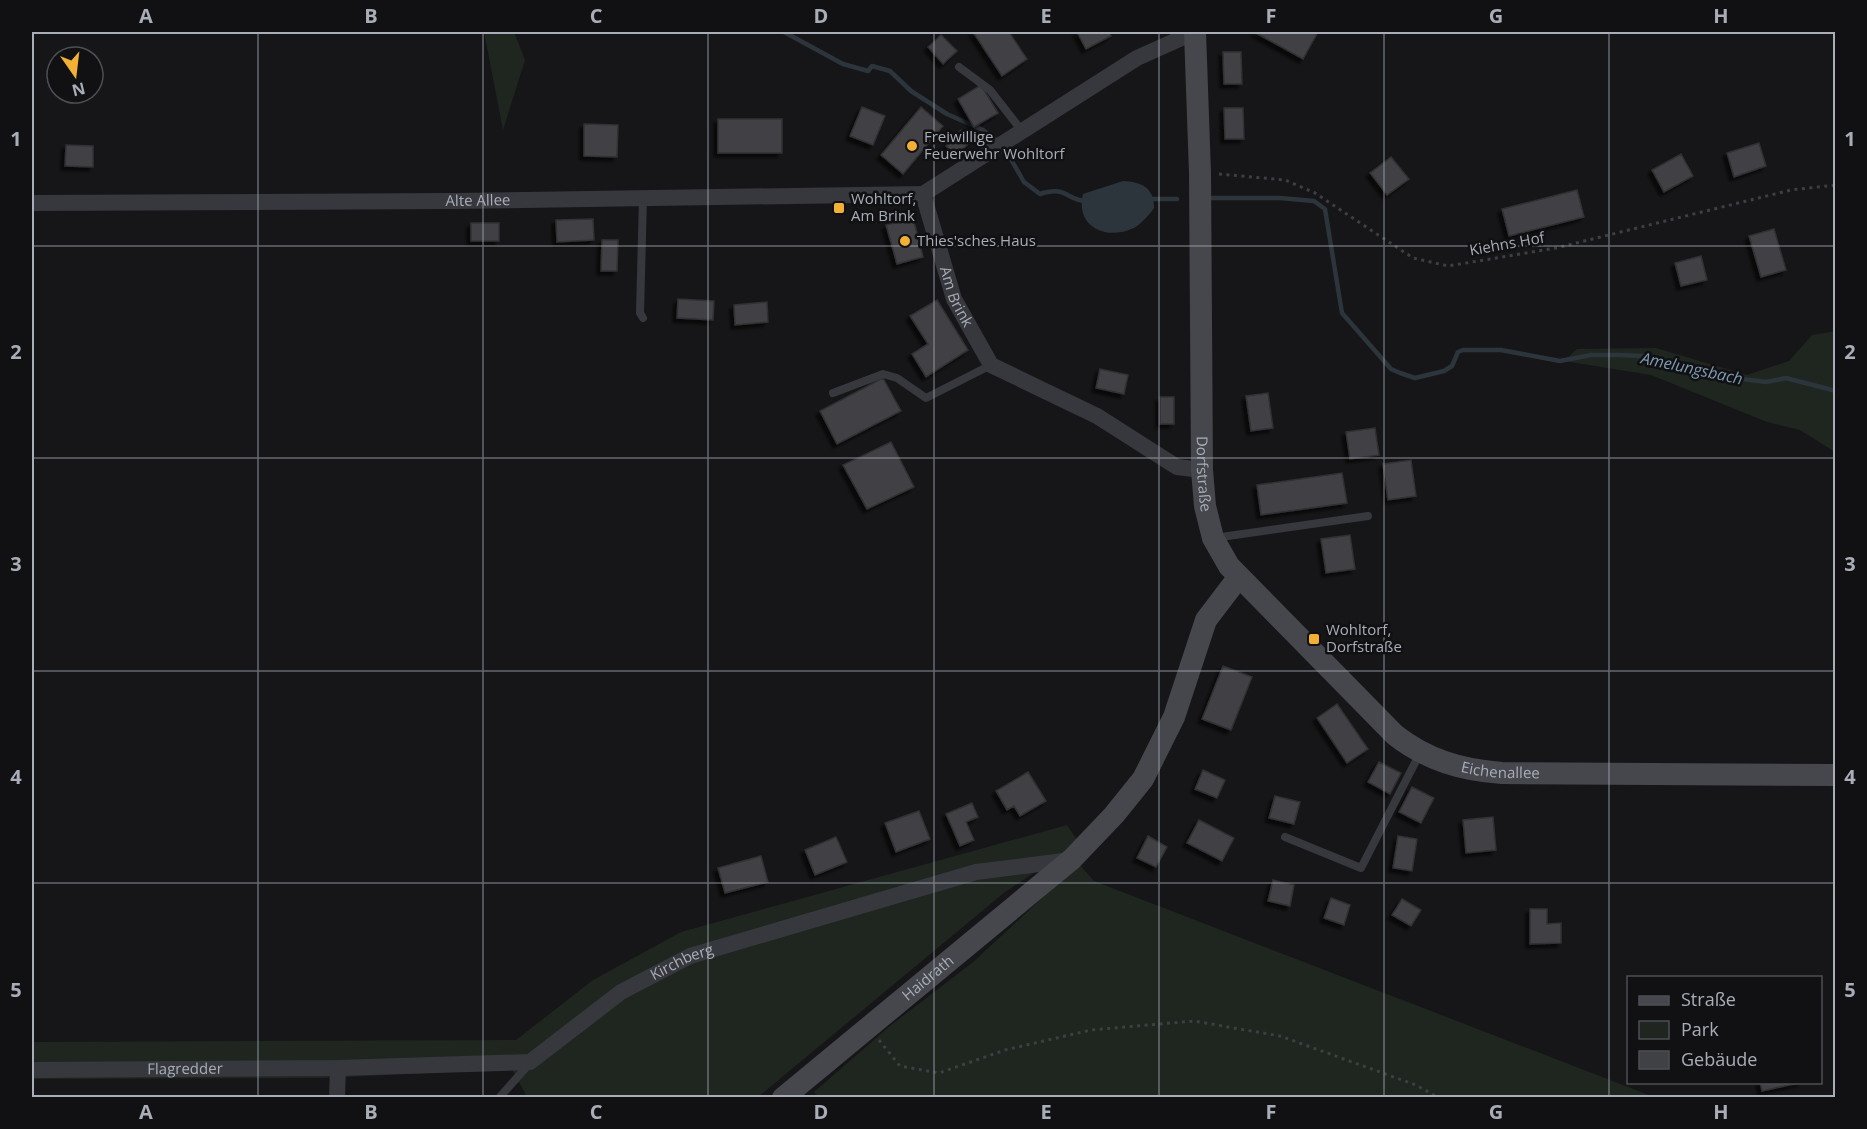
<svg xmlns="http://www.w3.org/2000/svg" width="1867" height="1129" viewBox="0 0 1867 1129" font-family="'Open Sans',sans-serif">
<defs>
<filter id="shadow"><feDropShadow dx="-4" dy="4" stdDeviation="1.5" flood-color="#0009"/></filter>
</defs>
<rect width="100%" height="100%" fill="#161618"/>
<path fill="#1e261f" d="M484,32H514L525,60L503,130Z
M1835,331V452L1800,430L1767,422L1651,375L1564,361L1577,349L1656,348L1747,375L1789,361L1812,335Z
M1067,825L1079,843L1005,892L758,1097H527L512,1069L325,1078L32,1079V1042L516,1040L593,980L681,932Z
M1079,864L1094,881L1654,1097L818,1098L814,1092L890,1026L973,962Z"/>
<path fill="#2c353c" d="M1123,181C1141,182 1154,187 1154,208C1149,215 1142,223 1134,228C1106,241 1075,227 1083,194Z"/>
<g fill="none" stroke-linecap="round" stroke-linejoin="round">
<path stroke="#2c353c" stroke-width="4.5" d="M784,32L843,64L868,71L872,66L890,71L911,91L947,114L983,130L996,140
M1005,149L1024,182L1040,194C1068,185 1066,201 1087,201
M1208,198H1280L1314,201L1325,209L1342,313L1391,369L1400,373L1415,378L1444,371L1452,366L1458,352L1463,350H1501L1560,361L1591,355H1619L1644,356L1735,378L1766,382L1786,378L1836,391
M1149,199H1177"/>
</g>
<path fill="#404145" stroke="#303034" stroke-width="1.5" filter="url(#shadow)" d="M973,32H1009L1027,59L1002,76Z
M1077,32H1109L1111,36L1086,49Z
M1254,32H1318L1303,59Z
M941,35L957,51L943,64L928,47Z
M1223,52H1241L1242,84H1224Z
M981,85L998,113L974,127L958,99Z
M862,107L885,116L873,145L850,136Z
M921,107L943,126L903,174L881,155Z
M1224,108H1243L1244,139H1225Z
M718,119H782V153H718Z
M584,124L618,125L617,157L584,156Z
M961,130L972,140L956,156L946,146Z
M1759,143L1766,166L1734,177L1727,153Z
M66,145L93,146V167L65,166Z
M1681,154L1693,176L1664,192L1652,170Z
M1391,157L1409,179L1387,195L1370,173Z
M1577,190L1584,217L1509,236L1502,209Z
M913,218L923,257L897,264L886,225Z
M593,219L594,240L557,242L556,220Z
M471,223H499V241H471Z
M1774,229L1786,270L1761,277L1749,236Z
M602,240H618L617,271H601Z
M1701,256L1707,280L1681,286L1675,263Z
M678,299L714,301L713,320L677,318Z
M937,300L968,350L926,377L912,354L928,344L910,316Z
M767,302L768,322L735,325L734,305Z
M1100,369L1128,375L1124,394L1096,388Z
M883,378L901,411L837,444L820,411Z
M1268,393L1273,428L1251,431L1246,396Z
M1160,397H1174V424H1160Z
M1375,428L1379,455L1350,459L1346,432Z
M891,442L914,487L867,509L843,465Z
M1411,460L1416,496L1388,500L1383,464Z
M1342,473L1347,503L1261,515L1257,485Z
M1350,535L1355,569L1326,573L1321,539Z
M1223,666L1252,677L1231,730L1202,719Z
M1337,704L1368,749L1347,763L1317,718Z
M1379,762L1401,773L1390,794L1368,782Z
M1203,770L1225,780L1217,798L1195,789Z
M1028,772L1046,801L1020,816L1014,806L1007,810L996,791Z
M1412,787L1434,798L1421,823L1399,812Z
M1275,796L1300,802L1294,824L1269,818Z
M972,803L978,817L966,822L974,840L960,846L946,814Z
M919,811L930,839L896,852L885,823Z
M1493,817L1496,850L1466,853L1463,820Z
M1199,820L1234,838L1222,861L1187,843Z
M1148,836L1167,847L1156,867L1137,858Z
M1398,836L1417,839L1412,871L1393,868Z
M836,837L847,862L815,875L805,850Z
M761,856L768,882L725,893L718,868Z
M1273,880L1294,885L1290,906L1268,901Z
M1331,898L1350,905L1344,925L1324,918Z
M1402,899L1421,910L1411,926L1392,915Z
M1530,909H1547V924L1561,923V943L1530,944Z
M1760,1082H1803L1762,1091Z"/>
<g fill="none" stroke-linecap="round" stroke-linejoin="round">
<path stroke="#3d3f44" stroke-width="3" stroke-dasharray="3 4.5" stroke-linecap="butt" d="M1219,174L1285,180L1315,193L1413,258L1448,266L1556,248L1791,190L1836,185
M879,1040L900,1066L939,1073L1005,1050L1091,1030L1194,1021L1280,1036L1416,1085L1439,1098"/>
<path stroke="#37383d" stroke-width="8" d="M959,67L990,90L1022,131
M643,318L640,313L643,198
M833,393L883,374L897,378L926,398L991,365
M1214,538L1368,516
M1285,837L1361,868L1420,753
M499,1098L530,1063"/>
<g stroke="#37383d" stroke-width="16">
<path id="s1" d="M923,194L954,299L991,365L1097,416L1177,467L1202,470"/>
<path d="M923,194L1137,58L1195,32"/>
<path id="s2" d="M32,203L452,201L923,194"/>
<path id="s3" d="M32,1070L338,1068L530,1062L621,992L690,956L976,872L1071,860"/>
<path d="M337,1098L338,1068"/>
</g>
<g stroke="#45474d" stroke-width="22">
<path id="s4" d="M1195,32L1200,173L1202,470L1205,506L1213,538L1229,566L1395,735C1427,760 1461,770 1502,773L1836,775"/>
<path id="s5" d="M783,1098L1072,859L1114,815L1143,779L1174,717L1206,620L1238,578"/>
</g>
</g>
<path fill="none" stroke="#a8adb8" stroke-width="1.5" stroke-opacity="0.55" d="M258,32V1098M483,32V1098M708,32V1098M934,32V1098M1159,32V1098M1384,32V1098M1609,32V1098M32,246H1836M32,458H1836M32,671H1836M32,883H1836"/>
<g fill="#f2b134" stroke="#111113" stroke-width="2">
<circle cx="912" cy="146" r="6"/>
<rect x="833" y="202" width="12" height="12" rx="3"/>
<circle cx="905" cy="241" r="6"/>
<rect x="1308" y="633" width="12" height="12" rx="3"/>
</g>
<g text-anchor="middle" stroke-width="5" stroke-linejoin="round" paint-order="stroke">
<g font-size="15" fill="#a8adb8" stroke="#111113" text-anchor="start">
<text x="924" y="142">Freiwillige<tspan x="924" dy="17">Feuerwehr Wohltorf</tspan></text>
<text x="851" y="204">Wohltorf,<tspan x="851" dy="17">Am Brink</tspan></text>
<text x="917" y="246">Thies'sches Haus</text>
<text x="1326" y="635">Wohltorf,<tspan x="1326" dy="17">Dorfstraße</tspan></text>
</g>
<g font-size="15" fill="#a8adb8" stroke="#111113">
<text dy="5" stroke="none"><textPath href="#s2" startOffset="446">Alte Allee</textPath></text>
<text transform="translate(1507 244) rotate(-10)" y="5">Kiehns Hof</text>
<text dy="5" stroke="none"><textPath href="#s1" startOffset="108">Am Brink</textPath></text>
<text dy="5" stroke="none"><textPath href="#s4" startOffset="442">Dorfstraße</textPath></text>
<text dy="5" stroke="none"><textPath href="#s4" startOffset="890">Eichenallee</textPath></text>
<text dy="5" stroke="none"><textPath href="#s3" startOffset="681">Kirchberg</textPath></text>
<text dy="5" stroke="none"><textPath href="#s5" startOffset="188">Haidrath</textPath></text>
<text dy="5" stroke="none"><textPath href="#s3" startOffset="153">Flagredder</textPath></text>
</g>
<g font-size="16" font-style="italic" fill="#7f9bb3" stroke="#111113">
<text transform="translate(1692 368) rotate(12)" y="6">Amelungsbach</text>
</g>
</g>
<rect width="1867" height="1129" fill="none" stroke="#111113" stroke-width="66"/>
<rect x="1627" y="976" width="195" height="108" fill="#111113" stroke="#4d4f55" stroke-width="1.5"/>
<rect x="1639" y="996" width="30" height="9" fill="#45474d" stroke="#4d4f55" stroke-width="1.5"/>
<text x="1681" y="1006" font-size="18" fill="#a8adb8">Straße</text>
<rect x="1639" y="1021" width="30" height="18" fill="#1e261f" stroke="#4d4f55" stroke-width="1.5"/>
<text x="1681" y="1036" font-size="18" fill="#a8adb8">Park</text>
<rect x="1639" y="1051" width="30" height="18" fill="#404145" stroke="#4d4f55" stroke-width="1.5"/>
<text x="1681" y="1066" font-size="18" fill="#a8adb8">Gebäude</text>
<g transform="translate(75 75) rotate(166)"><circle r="28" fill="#111113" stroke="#4d4f55" stroke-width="1.5"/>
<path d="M0-4.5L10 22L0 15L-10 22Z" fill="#f2b134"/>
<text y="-9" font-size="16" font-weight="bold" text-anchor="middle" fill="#a8adb8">N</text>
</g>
<rect x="33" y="33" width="1801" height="1063" fill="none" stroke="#a8adb8" stroke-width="2"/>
<g font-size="20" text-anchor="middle" font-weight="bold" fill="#a8adb8">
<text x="146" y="23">A</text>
<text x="371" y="23">B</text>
<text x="596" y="23">C</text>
<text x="821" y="23">D</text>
<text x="1046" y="23">E</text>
<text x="1271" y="23">F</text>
<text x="1496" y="23">G</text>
<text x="1721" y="23">H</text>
<text x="16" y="146">1</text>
<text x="1850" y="146">1</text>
<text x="16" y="359">2</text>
<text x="1850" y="359">2</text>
<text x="16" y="571">3</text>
<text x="1850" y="571">3</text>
<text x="16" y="784">4</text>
<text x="1850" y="784">4</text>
<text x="16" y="997">5</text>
<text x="1850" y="997">5</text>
<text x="146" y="1119">A</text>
<text x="371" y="1119">B</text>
<text x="596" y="1119">C</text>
<text x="821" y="1119">D</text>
<text x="1046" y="1119">E</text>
<text x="1271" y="1119">F</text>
<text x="1496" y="1119">G</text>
<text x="1721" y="1119">H</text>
</g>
</svg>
